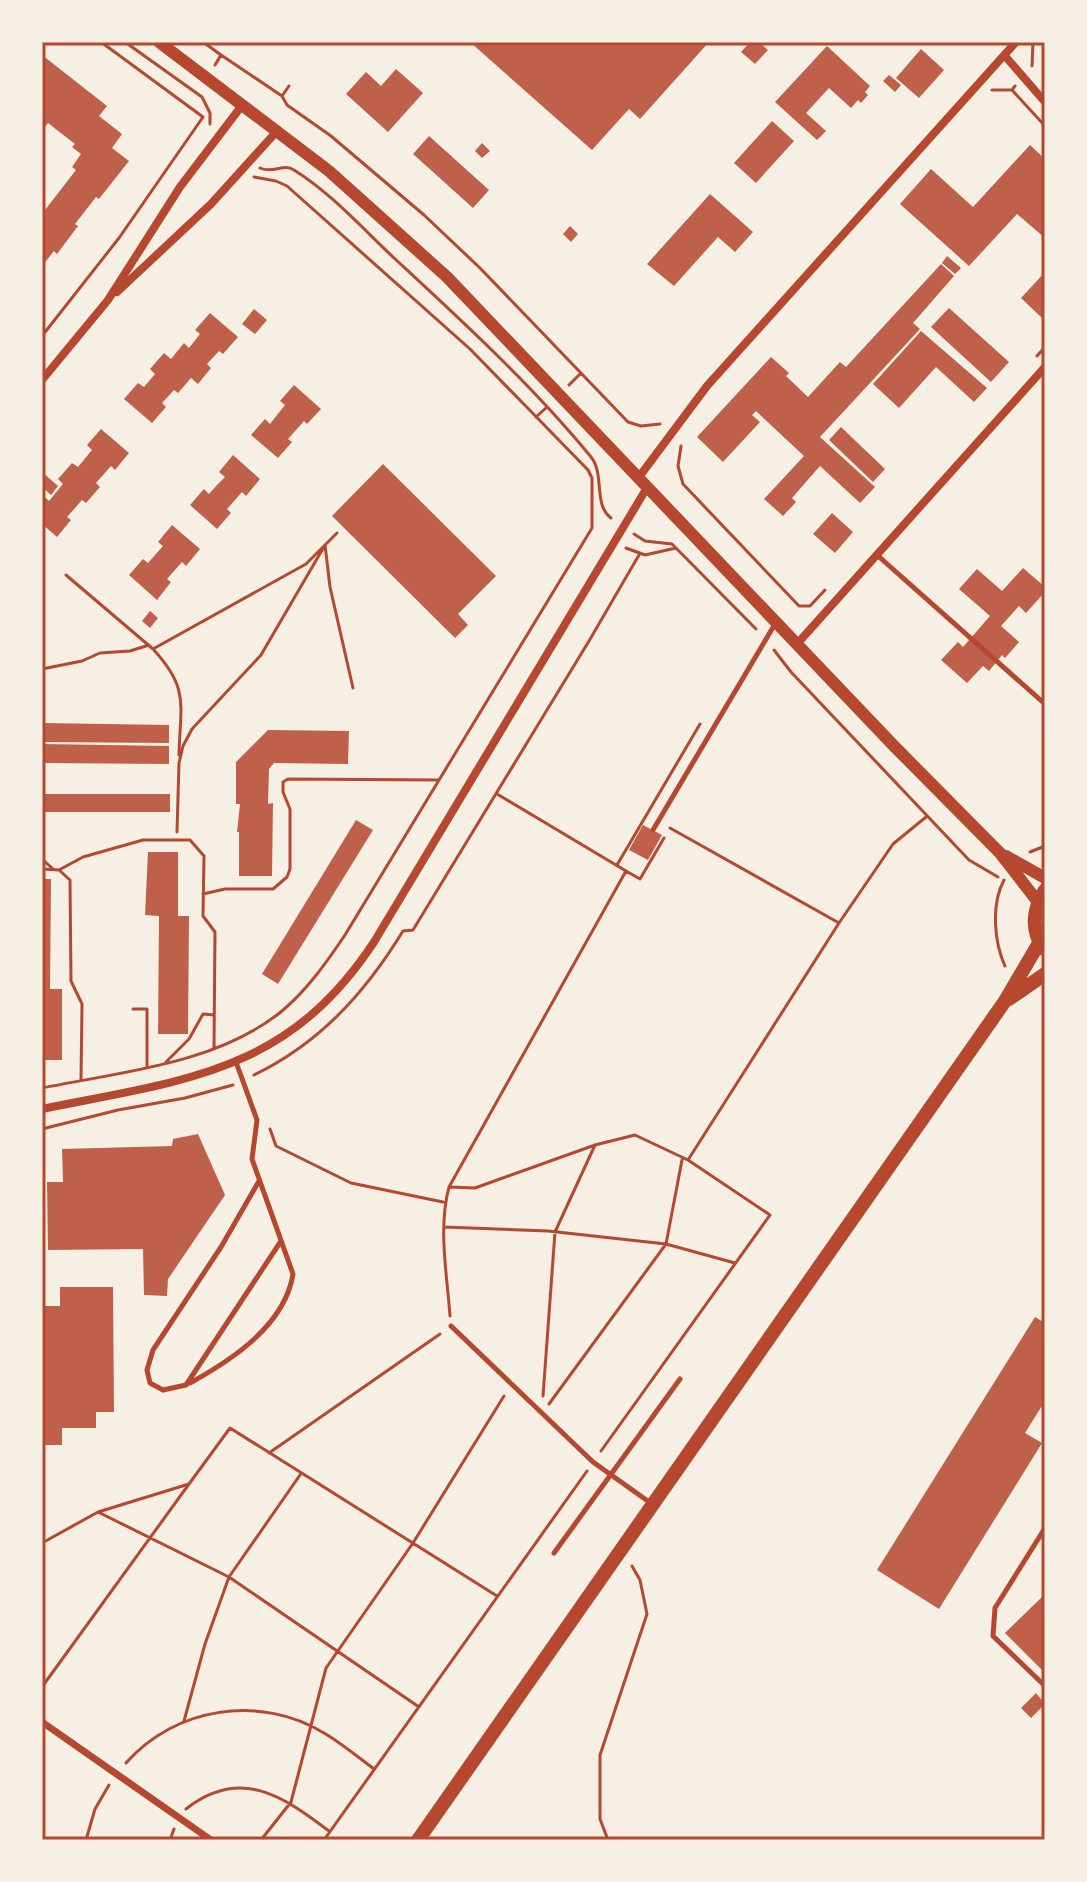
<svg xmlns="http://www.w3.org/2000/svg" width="1087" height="1882" viewBox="0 0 1087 1882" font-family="Ubuntu,sans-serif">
<rect width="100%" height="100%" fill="#f6efe4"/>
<path fill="#bf614a" d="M470,42H709L640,119L629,109L592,150Z
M750,42H759L768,50L755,64L741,52Z
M827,46L870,86L865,92L868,95L861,103L858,100L851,108L829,88L806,113L826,131L817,140L775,102Z
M921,49L944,70L919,98L896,78Z
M42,55L107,106L99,116L122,134L112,148L129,161L99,199L96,197L75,224L78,226L57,254L54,251L42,266V208L45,210L76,170L72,167L81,154L72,147L75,144L48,123L42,131Z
M396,69L423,93L388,132L346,94L366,72L381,86Z
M889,75L901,85L895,92L883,81Z
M772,121L794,141L756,183L734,163Z
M429,136L489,190L473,208L413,154Z
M482,143L490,151L482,158L475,151Z
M1030,145L1045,159V238L1017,214L969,266L900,204L931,169L973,207Z
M710,194L753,232L735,252L718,237L674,286L647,264Z
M570,226L578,234L571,242L563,234Z
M947,256L961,268L955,274L942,263Z
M941,264L954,276L913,323L920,329L820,437L875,487L860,503L820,466L792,498L796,502L783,516L764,499L804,456L756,411L752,415L760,422L723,462L697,437L771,357L789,373L786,376L808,397L840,362L846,367Z
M1045,272V315L1042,318L1021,298Z
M949,308L1009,362L991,382L931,327Z
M254,309L267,320L255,334L242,324Z
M210,313L238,337L223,354L219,351L207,364L211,368L198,384L191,378L178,393L174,390L162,403L166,407L152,423L124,399L138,383L144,387L155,374L150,369L164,353L171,359L184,343L189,348L200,334L195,330Z
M921,331L987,388L974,402L936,367L899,408L873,384Z
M294,385L321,409L307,424L304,421L288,439L292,442L278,458L251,435L265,419L270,424L285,405L280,401Z
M841,427L885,469L873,482L829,440Z
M101,429L129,453L115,470L111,466L96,483L100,487L86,503L82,500L75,508L67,517L71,520L57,537L42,524V498L44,496L49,501L63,484L58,479L72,463L78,467L92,450L87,445Z
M233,455L260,479L246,496L242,492L227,509L231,513L217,529L190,505L204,489L209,494L217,485L225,477L219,472Z
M383,464L496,576L458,614L468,625L455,638L332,516Z
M42,472L58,486L51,495L42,487Z
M832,513L853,532L835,553L813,534Z
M172,525L200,549L186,566L182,562L167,579L171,582L157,600L129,575L143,559L148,563L163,546L158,542Z
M1023,568L1045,587V592L1026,613L1019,606L1001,626L1019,642L1005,658L1002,655L989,671L983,666L967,683L941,660L958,642L963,647L990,616L959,589L977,569L1002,591Z
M150,611L158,618L150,628L142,621Z
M42,723L169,725V743L42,742Z
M268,730L349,731L348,764L274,763L269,769L268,804L273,803L272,876H239V832H237L240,804H236V762Z
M42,744L169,746V764L42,763Z
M42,794H170V812H42Z
M356,820L373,830L278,984L262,974Z
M643,825L662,835L648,860L629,850Z
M148,852H178V916H189L188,1034H158L159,916L145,915Z
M42,879H51L50,989H62V1060H42Z
M198,1134L225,1195L168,1279L167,1296L144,1295L143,1249L48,1250L47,1182H63L62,1149L172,1146L173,1139Z
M60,1287H113L114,1412H96V1428H62V1445H42V1306H60Z
M1035,1317L1045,1323V1401L1025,1433L1042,1443L939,1609L877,1570Z
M1043,1596L1045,1599V1673L1005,1633Z
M1036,1693L1045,1704L1031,1718L1021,1708Z"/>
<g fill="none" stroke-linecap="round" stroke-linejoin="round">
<path stroke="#b5482f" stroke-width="3" d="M125,42L202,97L210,113V124
M203,42L221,55L215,65
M221,55L282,96L289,86
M1032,66L1033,42
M992,90H1012L1015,86
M1012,90L1045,126
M282,96L287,105L331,136L424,215L480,268L628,422L641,426L660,424
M260,168C272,174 284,163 294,170C331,193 363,229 394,258C462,321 532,385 591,457C605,474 593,505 611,518
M42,336L119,238L203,117L101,42
M1037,356L1045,347
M569,385L581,373
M536,417L547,407
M681,446L678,466L683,484L799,606H810L825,590
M634,534L645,541L672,544L756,629
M626,548L645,555L676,548
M66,575L153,649L306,564L337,533
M153,649C190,689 180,705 179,755
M774,650L791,672L969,860L998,877
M42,669L82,661L100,653L130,651L149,645
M670,828L839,923
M177,832L179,763L183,746L192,729L261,655L325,545L330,587L353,688
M1030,852L1045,846
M42,859L53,869
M617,865L700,724
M42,869L59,870L70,880L71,981L82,1004L81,1080
M59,870L83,857L143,840H190L204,856L203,916L215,932L214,1049
M626,871L640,879L664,838
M1004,880C991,904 994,942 1005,966
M203,894L225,889H273L287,877L290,869V809L283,792V782L288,779L439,780
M133,1009H147V1067
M166,1062L189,1039L203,1014L214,1015
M254,1075C320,1043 365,993 403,931L413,930L589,641L639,555
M42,1088C121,1072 217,1064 282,1011C308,989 326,963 345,935L592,528V478L588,470L470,349L287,186L276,181L254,177
M42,1129L118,1110L185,1098L233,1085
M270,1129L276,1146L351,1183L443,1202
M688,1160L839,923L893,844L926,817
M449,1187L626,871L497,794
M444,1227L548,1231L666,1244L735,1263
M450,1316C447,1274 438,1228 449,1187L475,1188L595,1145L635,1135L688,1160L770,1215L601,1451
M543,1396L555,1232L595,1145
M549,1404L666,1244L682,1160
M269,1453L440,1334
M98,1512L229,1577L419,1707
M42,1543L98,1512L189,1484L230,1428L497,1596
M42,1687L189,1484
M184,1721L205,1644L229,1577L300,1475
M126,1763C175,1707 260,1694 324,1733C341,1743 358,1757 374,1769
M186,1809C241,1766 284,1797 329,1831
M86,1840L95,1809L109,1785
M170,1840L174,1829
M261,1840L291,1802L326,1668L413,1543L504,1396
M324,1840L587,1471
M608,1840L600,1819V1755L647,1614L640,1580L632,1566"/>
<path stroke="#b5482f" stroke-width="5" d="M877,555L1045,704
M653,830L775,624
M259,1181L221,1247L153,1350L147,1370L150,1383L163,1390L186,1385L281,1241
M451,1326L593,1462L652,1504
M190,1383C232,1360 285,1325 293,1274L252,1159L257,1120L236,1062
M554,1553L680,1379
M1045,1686L993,1636L995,1608L1045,1528"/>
<path stroke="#b5482f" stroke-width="7" d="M42,1722L211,1840"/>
<path stroke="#b5482f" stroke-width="8" d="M1005,56L1045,102
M117,292L211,204L278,130
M42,380L108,300L180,187L243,104
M639,477L707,386L1016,42
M797,644L1045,367
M42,1109C184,1080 287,1074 374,942L648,486"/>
<path stroke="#b5482f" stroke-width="12" d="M159,42L329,171L447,277L894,746L1000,853L1038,902
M1006,856L1045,878"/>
<path stroke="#b5482f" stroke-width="14" d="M1044,949C1030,930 1033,909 1045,890
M1009,999L1045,974
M418,1840L1005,1001L1039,943"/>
</g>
<rect width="1087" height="1882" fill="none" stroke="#f6efe4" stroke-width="88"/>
<rect x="44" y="44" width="999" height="1794" fill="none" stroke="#b5482f" stroke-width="3"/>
</svg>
